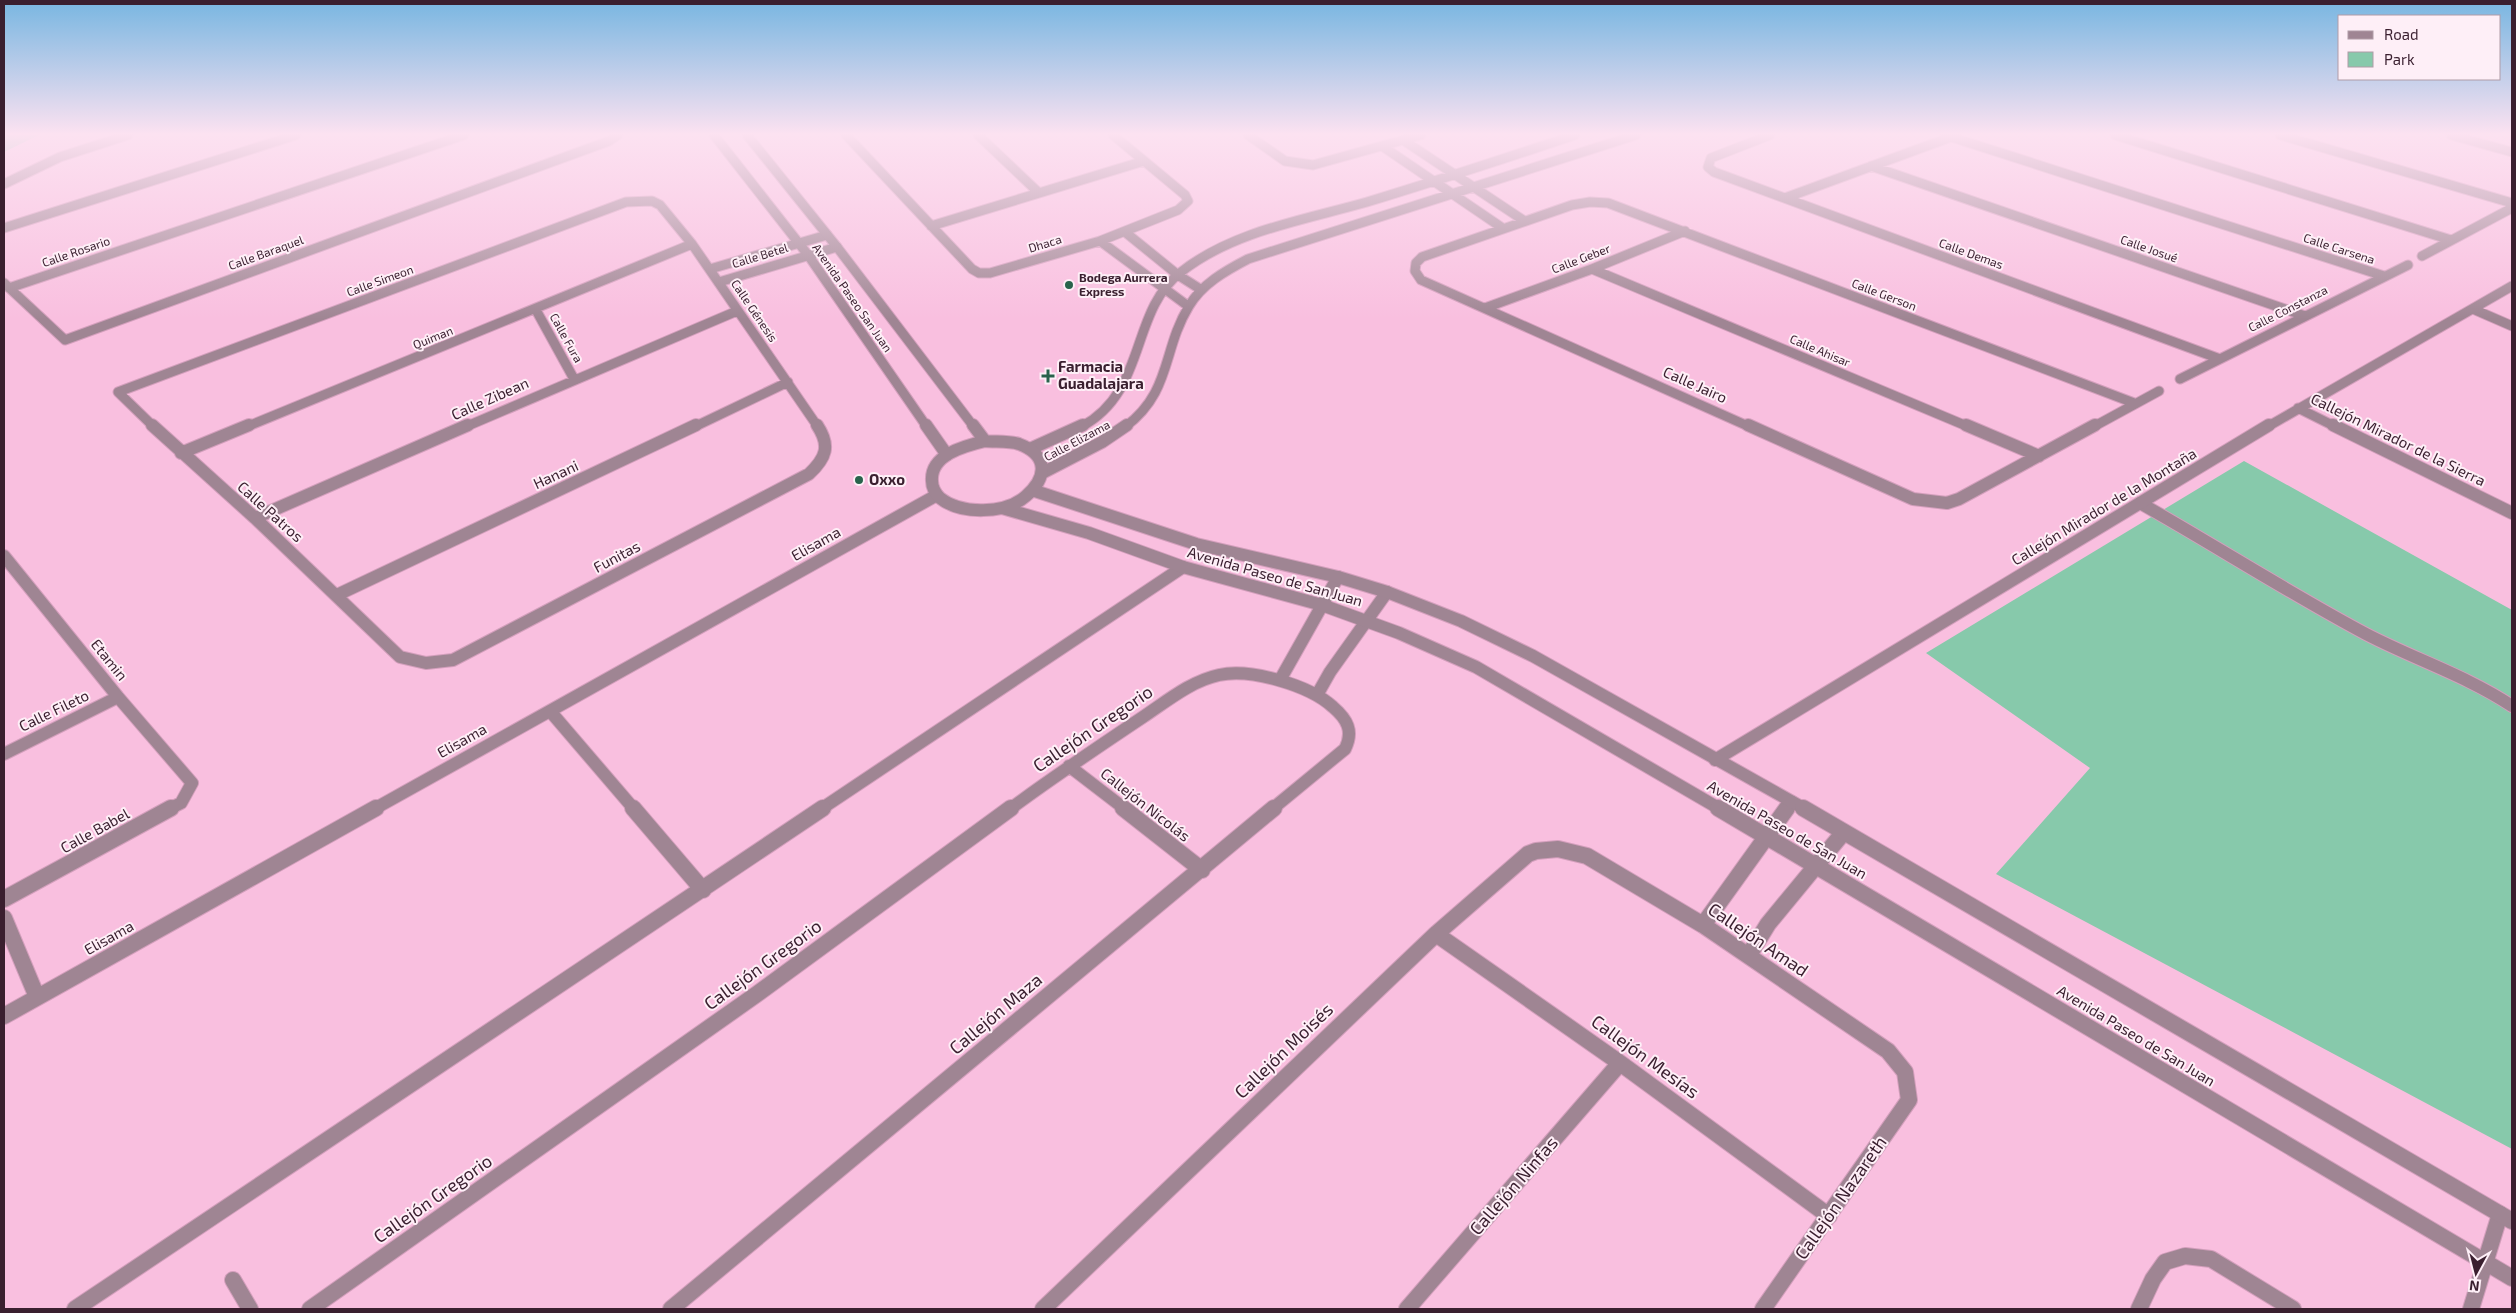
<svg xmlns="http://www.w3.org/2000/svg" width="2516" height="1313" viewBox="0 0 2516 1313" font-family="'Exo 2',sans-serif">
<rect width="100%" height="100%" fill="#f9bfdf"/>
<path fill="#87c9ab" d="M4,135H39L4,152Z
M2244,461L2512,610V1149L1996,874L2090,768L1926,653Z"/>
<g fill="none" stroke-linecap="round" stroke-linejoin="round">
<g stroke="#d39fbc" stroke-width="14">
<path id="service" d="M2140,503C2216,546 2289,593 2366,634C2414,659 2467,676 2512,706"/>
</g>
<g stroke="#d39fbc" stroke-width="11">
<path id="minor-far2" d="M846,135L972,269L979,273H990L1100,241L1178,210L1188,201L1185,195L1113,135
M978,135L1039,193
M1248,135L1285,161L1313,165L1421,135
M1770,135L1711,158L1708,167L1714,172L2220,359
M1945,135L2384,276
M2115,135L2451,240
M2280,135L2512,203
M2451,135L2512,152
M1403,140L1523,220
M1382,146L1501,227
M1871,166L2305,316
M4,184L60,157L128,135
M1785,198L1951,137
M931,226L1144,161
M4,228L296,135
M1125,232L1178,275L1200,289
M1100,241L1188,306
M2422,256L2512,208
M710,269L827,235
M1592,269L1969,427
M719,282L837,247
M4,283L65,340L609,141L618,135
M9,288L464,135
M1485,308L1592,269L1685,231
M2473,309L2512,326
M536,310L574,379
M2180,379L2408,265
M2298,408L2336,427
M154,427L118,392L626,202L652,201L660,205L692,244L818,427
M246,427L692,244
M465,427L737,311
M694,427L788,382
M1081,427C1148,391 1129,312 1181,272C1233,231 1304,220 1367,202C1436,181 1506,158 1575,135
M1125,427C1172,392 1162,350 1189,306C1202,284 1225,271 1248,259L1636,135
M1750,427L1421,280L1415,271L1416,263L1422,257L1572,205L1590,202L1608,203L2134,403
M2093,427L2159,391
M2267,427L2512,286"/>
</g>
<g stroke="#d39fbc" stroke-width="14">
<path id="minor-far1" d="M152,425L255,518L400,657L426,663L453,660L809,474C826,458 831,446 817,425
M1748,425L1913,499L1947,503L1959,499L2095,425
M1966,425L2039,456
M2333,425L2512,513
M1030,449L1083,425
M181,453L249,425
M1044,472L1102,442L1127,425
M255,518L468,425
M4,556L118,697L192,783L181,803L169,809
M337,595L696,425
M1280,680L1338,577
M1317,695L1330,672L1387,592
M550,711L634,809
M4,754L118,697
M1715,760L2269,425
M1069,766L1125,809
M374,809L937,495
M821,809L1183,567
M1010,809C1053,777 1098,747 1143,717C1167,701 1191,681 1219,675C1250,668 1309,685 1333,707C1347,719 1354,731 1345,749L1272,809
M1787,809L1792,802"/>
</g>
<g stroke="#d39fbc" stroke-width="18">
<path id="minor" d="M633,808L703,890
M1123,808L1202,870
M4,899L171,808
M4,918L37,997
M1703,925L1787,808
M1436,934L1620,1063L1829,1216
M1749,955L1768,924L1843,833
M4,1016L376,808
M233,1280L250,1309
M75,1309L823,808
M310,1309L757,994L1011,808
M671,1309L1274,808
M1043,1309L1436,934L1528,854L1536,851L1558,849L1587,856L1703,925L1888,1051L1905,1072L1909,1100L1763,1309
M1407,1309L1620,1063
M2139,1309L2153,1279L2165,1262L2185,1256L2211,1259L2293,1309
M2471,1309L2500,1214"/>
</g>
<g stroke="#d39fbc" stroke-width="11">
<path id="tertiary-far2" d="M714,135L808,255L927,427
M747,135L837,247L974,427"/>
</g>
<g stroke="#d39fbc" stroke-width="14">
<path id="tertiary-far1" d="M926,425L947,455
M973,425L985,441
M985,441C996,442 1010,441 1019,444C1048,455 1048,477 1026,496C1006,514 961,515 940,498C935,493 932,488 932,481C930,455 964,446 985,441Z
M1035,491L1196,544L1338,577L1387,592L1461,621L1533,656L1805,809
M1002,508L1089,533L1183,567L1322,605L1399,633L1476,667L1720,809"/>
</g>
<g stroke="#d39fbc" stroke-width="18">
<path id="tertiary" d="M1718,808L2512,1278
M1803,808L2512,1221"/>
</g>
<use href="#service" stroke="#9f8593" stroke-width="12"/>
<use href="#minor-far2" stroke="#9f8593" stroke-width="9"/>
<use href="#minor-far1" stroke="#9f8593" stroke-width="12"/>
<use href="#minor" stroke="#9f8593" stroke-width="16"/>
<use href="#tertiary-far2" stroke="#9f8593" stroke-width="9"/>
<use href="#tertiary-far1" stroke="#9f8593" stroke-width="12"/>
<use href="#tertiary" stroke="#9f8593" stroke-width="16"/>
</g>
<linearGradient id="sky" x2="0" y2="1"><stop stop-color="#78b6e1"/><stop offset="0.42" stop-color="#fce2f1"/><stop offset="1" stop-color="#fce2f1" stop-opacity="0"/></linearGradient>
<rect width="2516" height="319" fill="url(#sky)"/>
<g fill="#29634c" stroke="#feeff7" stroke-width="2">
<circle cx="1069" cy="285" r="5"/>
<path d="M1045.5 368.5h5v5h5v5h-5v5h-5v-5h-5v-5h5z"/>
<circle cx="859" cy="480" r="5"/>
</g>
<g text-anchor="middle" stroke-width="4" stroke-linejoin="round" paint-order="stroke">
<g font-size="12" fill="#3a1f2f" stroke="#feeff7">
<text transform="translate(1045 244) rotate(-17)" y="4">Dhaca</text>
<text transform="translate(2149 249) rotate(19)" y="4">Calle Josué</text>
<text transform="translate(2339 249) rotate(18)" y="4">Calle Carsena</text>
<text transform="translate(76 252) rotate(-19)" y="4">Calle Rosario</text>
<text transform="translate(266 253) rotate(-20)" y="4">Calle Baraquel</text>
<text transform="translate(1971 254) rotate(20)" y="4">Calle Demas</text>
<text transform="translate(760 256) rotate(-17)" y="4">Calle Betel</text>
<text transform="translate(1581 259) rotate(-21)" y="4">Calle Geber</text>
<text transform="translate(380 281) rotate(-20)" y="4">Calle Simeon</text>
<text transform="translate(1884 295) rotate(21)" y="4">Calle Gerson</text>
<text transform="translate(852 298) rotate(55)" y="4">Avenida Paseo San Juan</text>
<text transform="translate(2288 309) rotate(-27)" y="4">Calle Constanza</text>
<text transform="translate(754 311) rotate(56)" y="4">Calle Génesis</text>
<text transform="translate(433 338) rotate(-22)" y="4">Quiman</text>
<text transform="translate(566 338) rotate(61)" y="4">Calle Fura</text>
<text transform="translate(1820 351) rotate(23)" y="4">Calle Ahisar</text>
<text transform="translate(1077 441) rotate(-28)" y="4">Calle Elizama</text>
</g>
<g font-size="12" font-weight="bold" fill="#3a1f2f" stroke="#feeff7" text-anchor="start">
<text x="1079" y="282">Bodega Aurrera<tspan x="1079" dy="14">Express</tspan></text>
</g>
<g font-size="15" font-weight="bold" fill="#3a1f2f" stroke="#feeff7" text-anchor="start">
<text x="1058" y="372">Farmacia<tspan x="1058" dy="17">Guadalajara</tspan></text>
<text x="869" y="485">Oxxo</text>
</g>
<g font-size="15" fill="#3a1f2f" stroke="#feeff7">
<text transform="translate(1695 385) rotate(24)" y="5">Calle Jairo</text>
<text transform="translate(490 399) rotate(-24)" y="5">Calle Zibean</text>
<text transform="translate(2398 440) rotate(26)" y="5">Callejón Mirador de la Sierra</text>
<text transform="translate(556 475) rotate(-25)" y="5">Hanani</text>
<text transform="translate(2104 507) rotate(-31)" y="5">Callejón Mirador de la Montaña</text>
<text transform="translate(270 512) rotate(42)" y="5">Calle Patros</text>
<text transform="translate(816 544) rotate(-29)" y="5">Elisama</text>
<text transform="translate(617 557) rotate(-28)" y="5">Funitas</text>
<text transform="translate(1275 577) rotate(16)" y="5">Avenida Paseo de San Juan</text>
<text transform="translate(109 660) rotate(51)" y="5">Etamin</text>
<text transform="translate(54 711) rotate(-26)" y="5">Calle Fileto</text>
<text transform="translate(462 741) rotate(-29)" y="5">Elisama</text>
<text transform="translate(1145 805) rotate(38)" y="5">Callejón Nicolás</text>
<text transform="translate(1787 830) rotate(30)" y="5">Avenida Paseo de San Juan</text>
<text transform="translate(95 831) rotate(-29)" y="5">Calle Babel</text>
<text transform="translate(109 938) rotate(-29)" y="5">Elisama</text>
<text transform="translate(2136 1036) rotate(31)" y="5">Avenida Paseo de San Juan</text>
</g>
<g font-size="18" fill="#3a1f2f" stroke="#feeff7">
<text transform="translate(1093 729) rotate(-34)" y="6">Callejón Gregorio</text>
<text transform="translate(1758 940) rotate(34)" y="6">Callejón Amad</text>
<text transform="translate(763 965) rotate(-36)" y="6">Callejón Gregorio</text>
<text transform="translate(996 1014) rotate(-40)" y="6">Callejón Maza</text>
<text transform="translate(1284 1051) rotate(-44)" y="6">Callejón Moisés</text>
<text transform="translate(1645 1057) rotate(36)" y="6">Callejón Mesías</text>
<text transform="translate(1514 1186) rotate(-49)" y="6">Callejón Ninfas</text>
<text transform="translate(1841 1198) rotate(-55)" y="6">Callejón Nazareth</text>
<text transform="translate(433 1199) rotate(-35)" y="6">Callejón Gregorio</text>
</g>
</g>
<rect width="2516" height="1313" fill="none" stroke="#3a1f2f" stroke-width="10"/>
<rect x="2338" y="15" width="162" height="65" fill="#feeff7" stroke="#b09ca7"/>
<rect x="2348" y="31" width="25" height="8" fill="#9f8593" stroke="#b09ca7"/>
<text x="2384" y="40" font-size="15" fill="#3a1f2f">Road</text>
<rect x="2348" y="52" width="25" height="15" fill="#87c9ab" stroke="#b09ca7"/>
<text x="2384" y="65" font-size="15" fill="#3a1f2f">Park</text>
<g transform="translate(2476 1273) rotate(187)" stroke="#feeff7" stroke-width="4" paint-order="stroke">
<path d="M0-4L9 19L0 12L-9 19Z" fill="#3a1f2f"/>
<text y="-8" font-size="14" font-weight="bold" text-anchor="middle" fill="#3a1f2f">N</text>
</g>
</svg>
